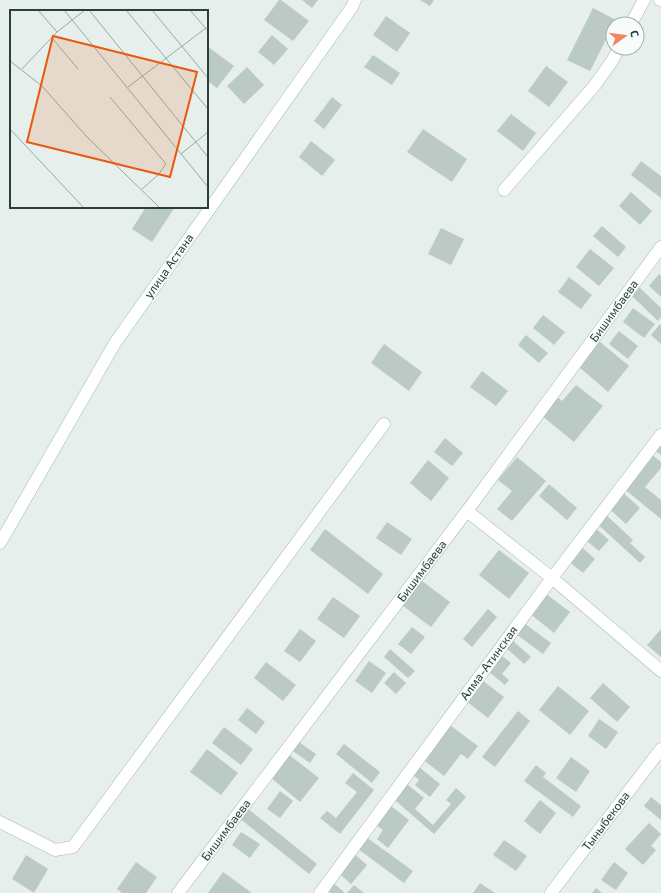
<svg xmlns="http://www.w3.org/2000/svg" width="661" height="893" viewBox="0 0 661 893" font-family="'Exo 2',sans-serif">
<rect width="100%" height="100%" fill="#e6efeb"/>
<path fill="#bbcac4" d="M279,0H281L309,21L293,41L264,20Z
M302,0H318L312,8Z
M420,0H434L430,6Z
M593,8L616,20L590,71L567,60Z
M386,16L410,33L397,52L373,35Z
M272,35L288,49L274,65L258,52Z
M207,46L234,66L217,88L207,81Z
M373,55L400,73L392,85L364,67Z
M546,66L568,82L549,107L528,91Z
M247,67L264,85L244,104L227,86Z
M332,97L342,105L324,129L314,121Z
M511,114L536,133L523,151L497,131Z
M423,129L467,159L452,182L407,152Z
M311,141L335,160L322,176L299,157Z
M641,161L661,176V198L631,175Z
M631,192L652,211L640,225L619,206Z
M146,207H175L152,242L132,229Z
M602,226L626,247L618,257L593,236Z
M441,228L464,239L451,265L428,254Z
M590,249L614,268L599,286L576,267Z
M659,274L661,276V297L649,286Z
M569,277L592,295L581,309L558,292Z
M639,287L661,308V317L658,321L631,295Z
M633,308L655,324L644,338L623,322Z
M543,315L565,332L554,345L533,328Z
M660,324L661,325V344L651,335Z
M619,331L638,346L628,359L609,344Z
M526,335L548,353L539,363L518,345Z
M599,341L629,366L608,392L578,366Z
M384,344L422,372L409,391L371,363Z
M482,371L508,391L496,406L470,387Z
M576,385L603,406L574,442L541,415L556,396L562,401Z
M445,438L463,453L452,466L434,452Z
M661,438V455L651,448Z
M651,454L661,462V468L645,487L661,500V519L623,488Z
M517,457L546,481L512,521L497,509L512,491L498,480Z
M428,460L449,478L431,501L410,483Z
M549,484L577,508L567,520L539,496Z
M619,489L640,508L626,524L605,505Z
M603,512L633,540L630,543L645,557L640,563L594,521Z
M387,522L412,539L401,555L376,538Z
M593,526L609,540L599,551L583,538Z
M325,529L383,574L368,594L310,550Z
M579,545L595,559L583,573L567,560Z
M499,550L529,573L509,599L479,575Z
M418,578L450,602L431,627L399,603Z
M545,593L570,612L554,633L529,613Z
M333,597L360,616L344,638L317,619Z
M488,609L497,617L472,647L463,639Z
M524,623L551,643L543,654L516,634Z
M412,627L425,637L411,654L398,644Z
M300,629L316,641L300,662L284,651Z
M661,629V657L647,645Z
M511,639L531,657L524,664L504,646Z
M390,649L415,671L408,678L384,657Z
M501,655L511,663L502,674L509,680L505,685L488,671Z
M369,661L386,673L372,693L355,681Z
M266,662L296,685L283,701L254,678Z
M394,672L406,683L396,694L384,683Z
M482,680L504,697L488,718L466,701Z
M603,683L630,707L617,722L590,698Z
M558,686L589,711L570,735L539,710Z
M247,708L265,722L256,734L238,720Z
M518,711L530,721L495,767L482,757Z
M599,719L618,732L606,749L588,736Z
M447,723L478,746L468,759L461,754L444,776L421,758Z
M224,727L253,749L241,765L212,743Z
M296,740L316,754L310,763L290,749Z
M344,744L380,772L372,783L336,754Z
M207,749L238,773L221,795L190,772Z
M288,754L319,778L300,802L270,777Z
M571,757L590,771L576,792L556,778Z
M414,763L440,784L430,797L415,785L419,780L408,771Z
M536,765L546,773L543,777L581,806L573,817L524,781Z
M353,773L374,790L340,834L320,818L327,811L336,818L357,792L345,783Z
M402,780L424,798L415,809L433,825L451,804L446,800L456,788L466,797L434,834L389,795Z
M280,791L293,801L280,818L267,809Z
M651,797L661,805V820L644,806Z
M540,800L556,813L540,834L524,821Z
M387,803L409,820L388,848L377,839L383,830L372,822Z
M247,808L317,864L309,874L239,818Z
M649,823L661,834L651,846L656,850L643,865L625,849Z
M241,832L260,844L250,858L232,845Z
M362,834L413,871L404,883L354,846Z
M504,840L527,856L516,871L493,855Z
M350,850L367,865L351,884L334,869Z
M26,855L48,869L34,893L12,879Z
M136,862L157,877L146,893H122L117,889Z
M614,862L628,873L616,890L601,880Z
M223,872L252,893H208Z
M330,880L345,893H331L324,887Z
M480,883L495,893H473Z
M354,885L364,893H347Z
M596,888L602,893H592Z"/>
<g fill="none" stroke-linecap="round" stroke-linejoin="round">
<g stroke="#a8b8b2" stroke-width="13">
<path id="minor" d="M631,24L644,0
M504,190L595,85L612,61L619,48
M467,511L552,578L661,671
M0,822L55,850L73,847L384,424
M178,893L467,511L661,247
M320,893L552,578L661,435
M551,893L661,749"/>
</g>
<g stroke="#a4bbb3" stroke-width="13">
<path id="secondary" d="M660,0H661
M0,543L115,343L352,7L355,0"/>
</g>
<use href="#minor" stroke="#fff" stroke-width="12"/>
<use href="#secondary" stroke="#fff" stroke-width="12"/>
</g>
<g text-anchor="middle" stroke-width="3" stroke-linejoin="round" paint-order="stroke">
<g font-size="12" fill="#24423a" stroke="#f7fbf9">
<text transform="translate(169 266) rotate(-55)" y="4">улица Астана</text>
<text transform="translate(614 311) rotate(-54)" y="4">Бишимбаева</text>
<text transform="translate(422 571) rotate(-53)" y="4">Бишимбаева</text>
<text transform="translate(489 663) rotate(-54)" y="4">Алма-Атинская</text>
<text transform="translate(606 821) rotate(-53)" y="4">Тыныбекова</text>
<text transform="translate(226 830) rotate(-53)" y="4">Бишимбаева</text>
</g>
</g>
<g transform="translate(10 10)">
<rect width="198" height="198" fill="#e6efeb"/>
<path fill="none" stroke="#98aaa4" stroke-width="1" d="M28,0L47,22M54,0L198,177M79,0L198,147M116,0L198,99M142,0L198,68M180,0L198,21M42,28L68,59M0,51L32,76L77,127L150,198M12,59L47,22L75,0M118,77L196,18M100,87L156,154L148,165L132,179M0,119L74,198M171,144L198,122"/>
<path fill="#e8590c" fill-opacity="0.15" stroke="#e8590c" stroke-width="2" d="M43,26L187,62L160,167L17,132Z"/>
<rect width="198" height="198" fill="none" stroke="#24423a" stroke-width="2"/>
</g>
<g transform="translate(625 36) rotate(76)"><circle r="19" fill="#f7fbf9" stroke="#a3b1ad"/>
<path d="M0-3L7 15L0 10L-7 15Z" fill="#f4845f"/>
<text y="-6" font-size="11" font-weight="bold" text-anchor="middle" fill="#24423a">С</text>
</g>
</svg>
